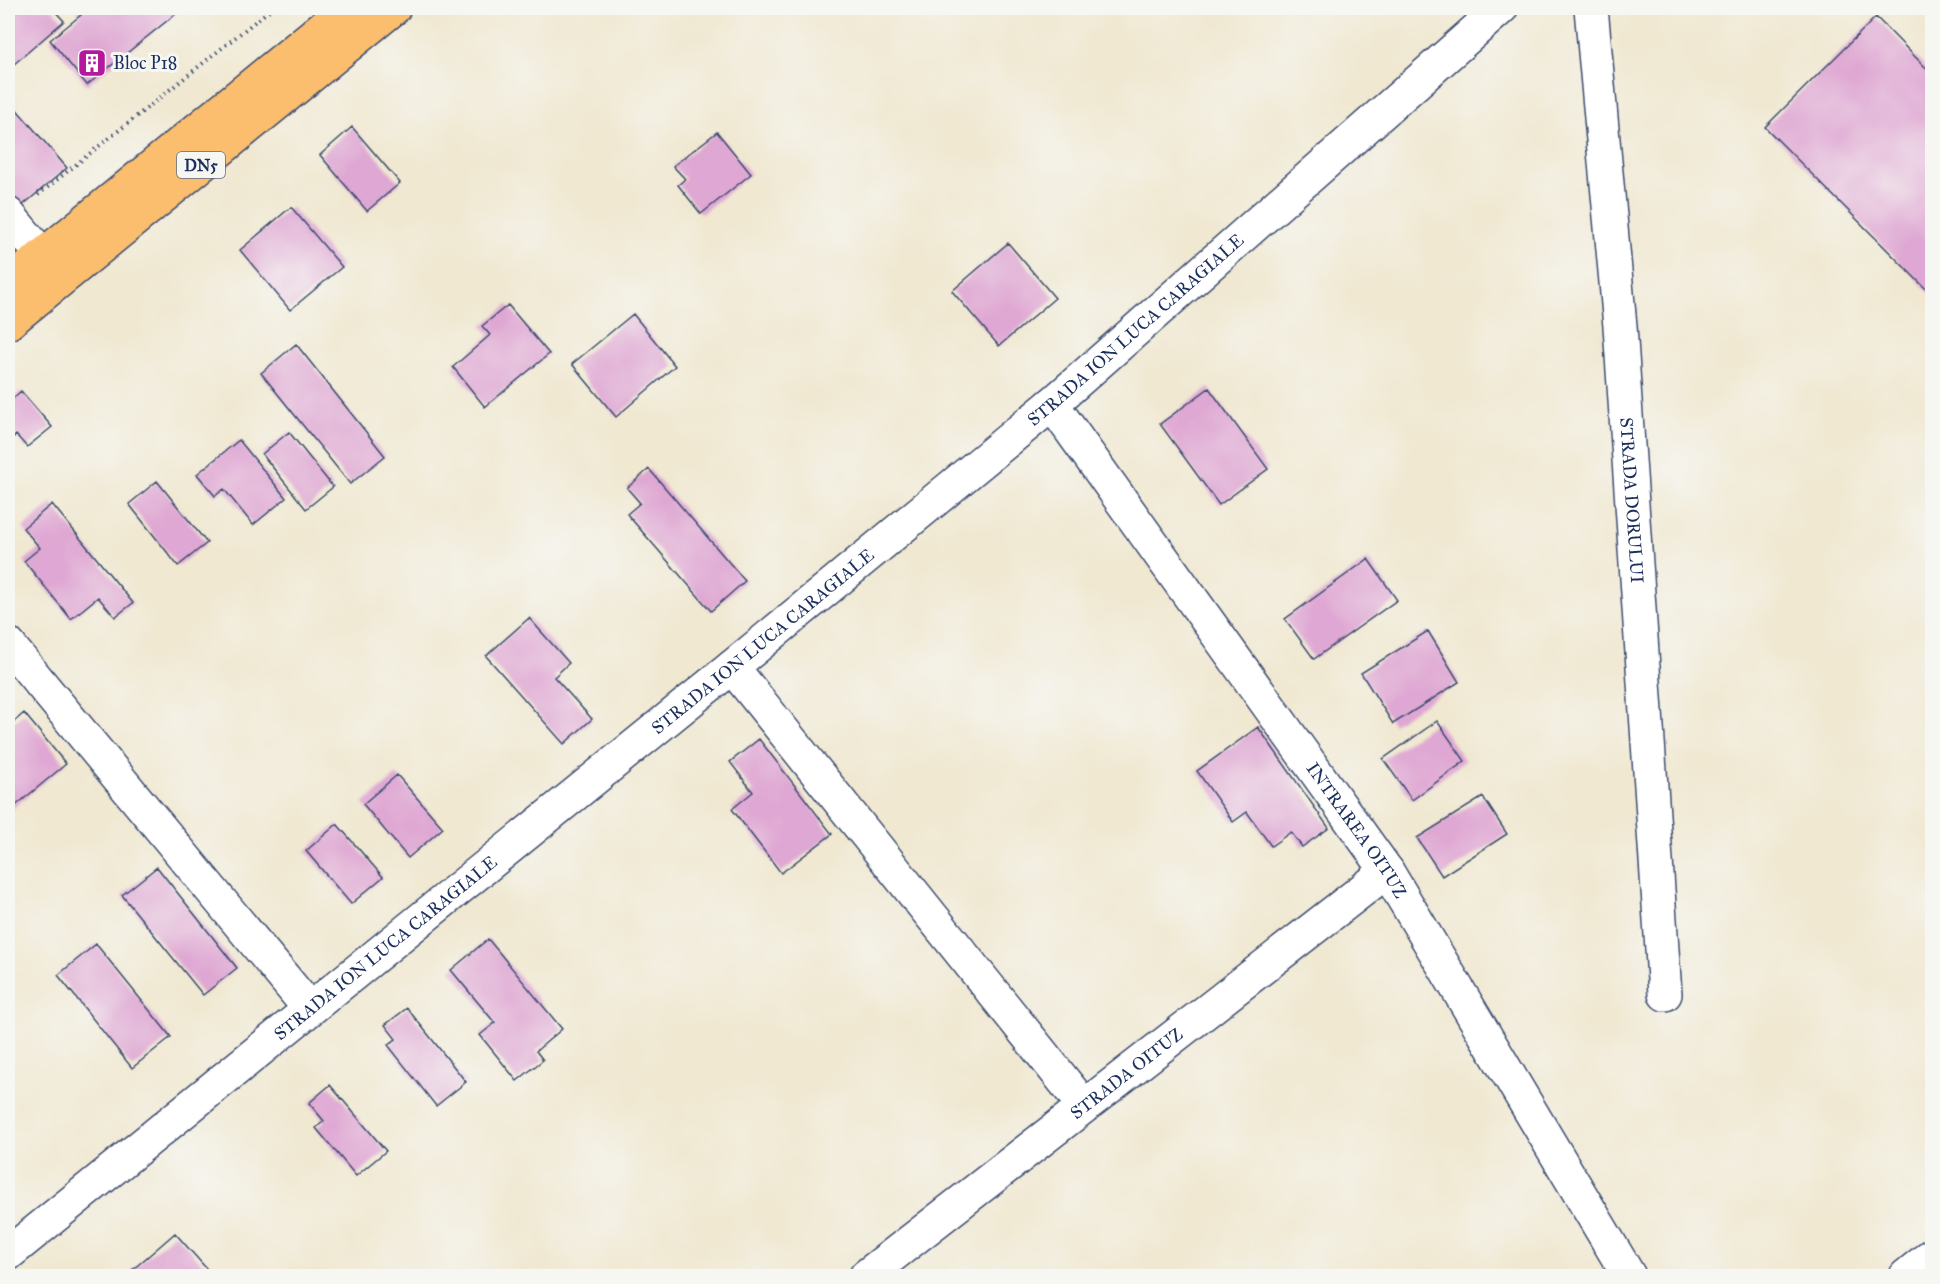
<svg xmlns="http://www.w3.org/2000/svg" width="1940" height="1284" viewBox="0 0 1940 1284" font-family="'IM FELL Great Primer',serif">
<rect width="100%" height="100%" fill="#f6f6f2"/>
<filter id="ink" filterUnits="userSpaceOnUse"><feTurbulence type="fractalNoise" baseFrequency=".0167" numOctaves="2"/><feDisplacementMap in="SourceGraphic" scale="12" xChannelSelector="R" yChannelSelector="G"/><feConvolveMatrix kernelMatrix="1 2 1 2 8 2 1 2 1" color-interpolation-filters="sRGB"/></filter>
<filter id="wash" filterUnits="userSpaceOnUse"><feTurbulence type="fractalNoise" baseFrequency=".008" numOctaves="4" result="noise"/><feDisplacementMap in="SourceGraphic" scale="24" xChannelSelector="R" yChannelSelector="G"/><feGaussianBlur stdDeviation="1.35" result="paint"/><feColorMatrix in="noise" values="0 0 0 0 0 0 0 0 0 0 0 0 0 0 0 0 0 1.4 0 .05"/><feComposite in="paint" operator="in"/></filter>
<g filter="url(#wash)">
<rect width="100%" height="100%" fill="#f0e8d1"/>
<g id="blocks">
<path fill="#dfa7d3" d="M8,8H52L64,21L13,65L8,58Z
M75,8H183L87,85L50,40L81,15Z
M1876,17L1932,74V295L1765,127Z
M12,104L67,168L17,210L8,199V108Z
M352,127L400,183L367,211L320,155Z
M717,132L751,174L701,214L678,185L685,179L673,166Z
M291,207L342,267L290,310L240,250Z
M1008,243L1055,298L999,346L952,291Z
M508,305L549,354L485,407L453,367L490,335L482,326Z
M633,314L675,366L616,417L572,364Z
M296,344L385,456L350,484L261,373Z
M1209,388L1268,469L1219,505L1160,424Z
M21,391L52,427L27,447L16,435L8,442V403Z
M289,432L333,487L306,509L262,454Z
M239,440L286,498L253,525L224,489L215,496L197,474Z
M649,469L745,581L711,611L627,514L640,503L627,488Z
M157,481L207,543L178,566L129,504Z
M52,504L133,603L115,617L98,597L71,619L24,561L40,548L23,528Z
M1368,559L1397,600L1314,659L1285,619Z
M529,618L569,663L554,677L592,719L564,744L486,656Z
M1428,631L1459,682L1393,724L1361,673Z
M24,713L66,764L8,812V727Z
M1437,721L1465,761L1412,800L1383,759Z
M1258,727L1329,828L1302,847L1291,832L1271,846L1247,812L1233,822L1197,771Z
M759,739L832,834L781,873L732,809L753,792L730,762Z
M397,775L443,828L408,858L363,804Z
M1483,797L1507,834L1442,876L1417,838Z
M337,824L383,877L351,904L306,851Z
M157,867L237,968L203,995L122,895Z
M488,939L562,1029L536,1051L543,1060L517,1081L480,1035L495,1023L451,970Z
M96,944L171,1037L132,1068L58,975Z
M407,1008L466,1082L436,1106L388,1045L396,1039L385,1025Z
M330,1085L386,1151L356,1176L316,1128L324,1121L309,1103Z
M175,1233L213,1276H136L131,1271Z"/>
</g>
</g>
<g filter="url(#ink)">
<use href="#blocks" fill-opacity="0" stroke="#3b4b6f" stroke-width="1.5"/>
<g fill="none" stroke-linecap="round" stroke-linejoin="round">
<g stroke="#3b4b6f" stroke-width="36">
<g id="minor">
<path id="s1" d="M1591,8L1620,326L1665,994"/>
<path d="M8,214L42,255"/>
<path id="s2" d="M1052,404L1387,871L1629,1276"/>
<path d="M8,644L309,1008"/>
<path d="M732,667L1084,1106"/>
<path id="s3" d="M8,1254L732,667L1052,404L1501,8"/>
<path id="s4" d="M866,1276L1387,871"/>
<path d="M1906,1276L1932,1255"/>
</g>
</g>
<g stroke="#3b4b6f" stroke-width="36">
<path id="highway" d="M8,284L346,8
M8,323L394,8"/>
</g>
<path stroke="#3b4b6f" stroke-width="4" stroke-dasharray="1.5 4.5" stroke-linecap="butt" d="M38,195L272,8"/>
<use href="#minor" stroke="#fff" stroke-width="33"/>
<use href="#highway" stroke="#fbbe6e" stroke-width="33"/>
</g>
</g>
<defs>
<g id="building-square" transform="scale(1.5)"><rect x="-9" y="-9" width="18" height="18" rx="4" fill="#b5179e" stroke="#f6f6f2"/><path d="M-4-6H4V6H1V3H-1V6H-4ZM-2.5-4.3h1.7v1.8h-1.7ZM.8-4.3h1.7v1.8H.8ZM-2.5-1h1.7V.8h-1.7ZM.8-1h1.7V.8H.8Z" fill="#fff"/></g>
</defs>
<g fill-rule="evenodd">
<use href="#building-square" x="92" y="63"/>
</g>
<g text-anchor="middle" stroke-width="6" stroke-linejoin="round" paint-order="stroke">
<rect fill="#f6f6f2" stroke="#5d6b8a" stroke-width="1.5" x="177" y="152" width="48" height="26" rx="4.5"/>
<g font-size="16" font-weight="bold" fill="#1b2f5e">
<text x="201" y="171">DN5</text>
</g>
<g font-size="18" fill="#1b2f5e" stroke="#f6f6f2" text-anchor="start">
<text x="113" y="69">Bloc P18</text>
</g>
<g font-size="18" fill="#1b2f5e" stroke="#f6f6f2">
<text dy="6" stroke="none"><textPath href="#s3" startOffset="1458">STRADA ION LUCA CARAGIALE</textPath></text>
<text dy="6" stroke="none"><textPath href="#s1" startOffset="494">STRADA DORULUI</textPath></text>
<text dy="6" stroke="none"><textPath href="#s3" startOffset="972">STRADA ION LUCA CARAGIALE</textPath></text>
<text dy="6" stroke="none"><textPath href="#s2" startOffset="524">INTRAREA OITUZ</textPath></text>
<text dy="6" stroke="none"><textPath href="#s3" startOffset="486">STRADA ION LUCA CARAGIALE</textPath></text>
<text dy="6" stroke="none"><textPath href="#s4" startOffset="330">STRADA OITUZ</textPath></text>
</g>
</g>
<rect width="1940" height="1284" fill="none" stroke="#f6f6f2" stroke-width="30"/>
</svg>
